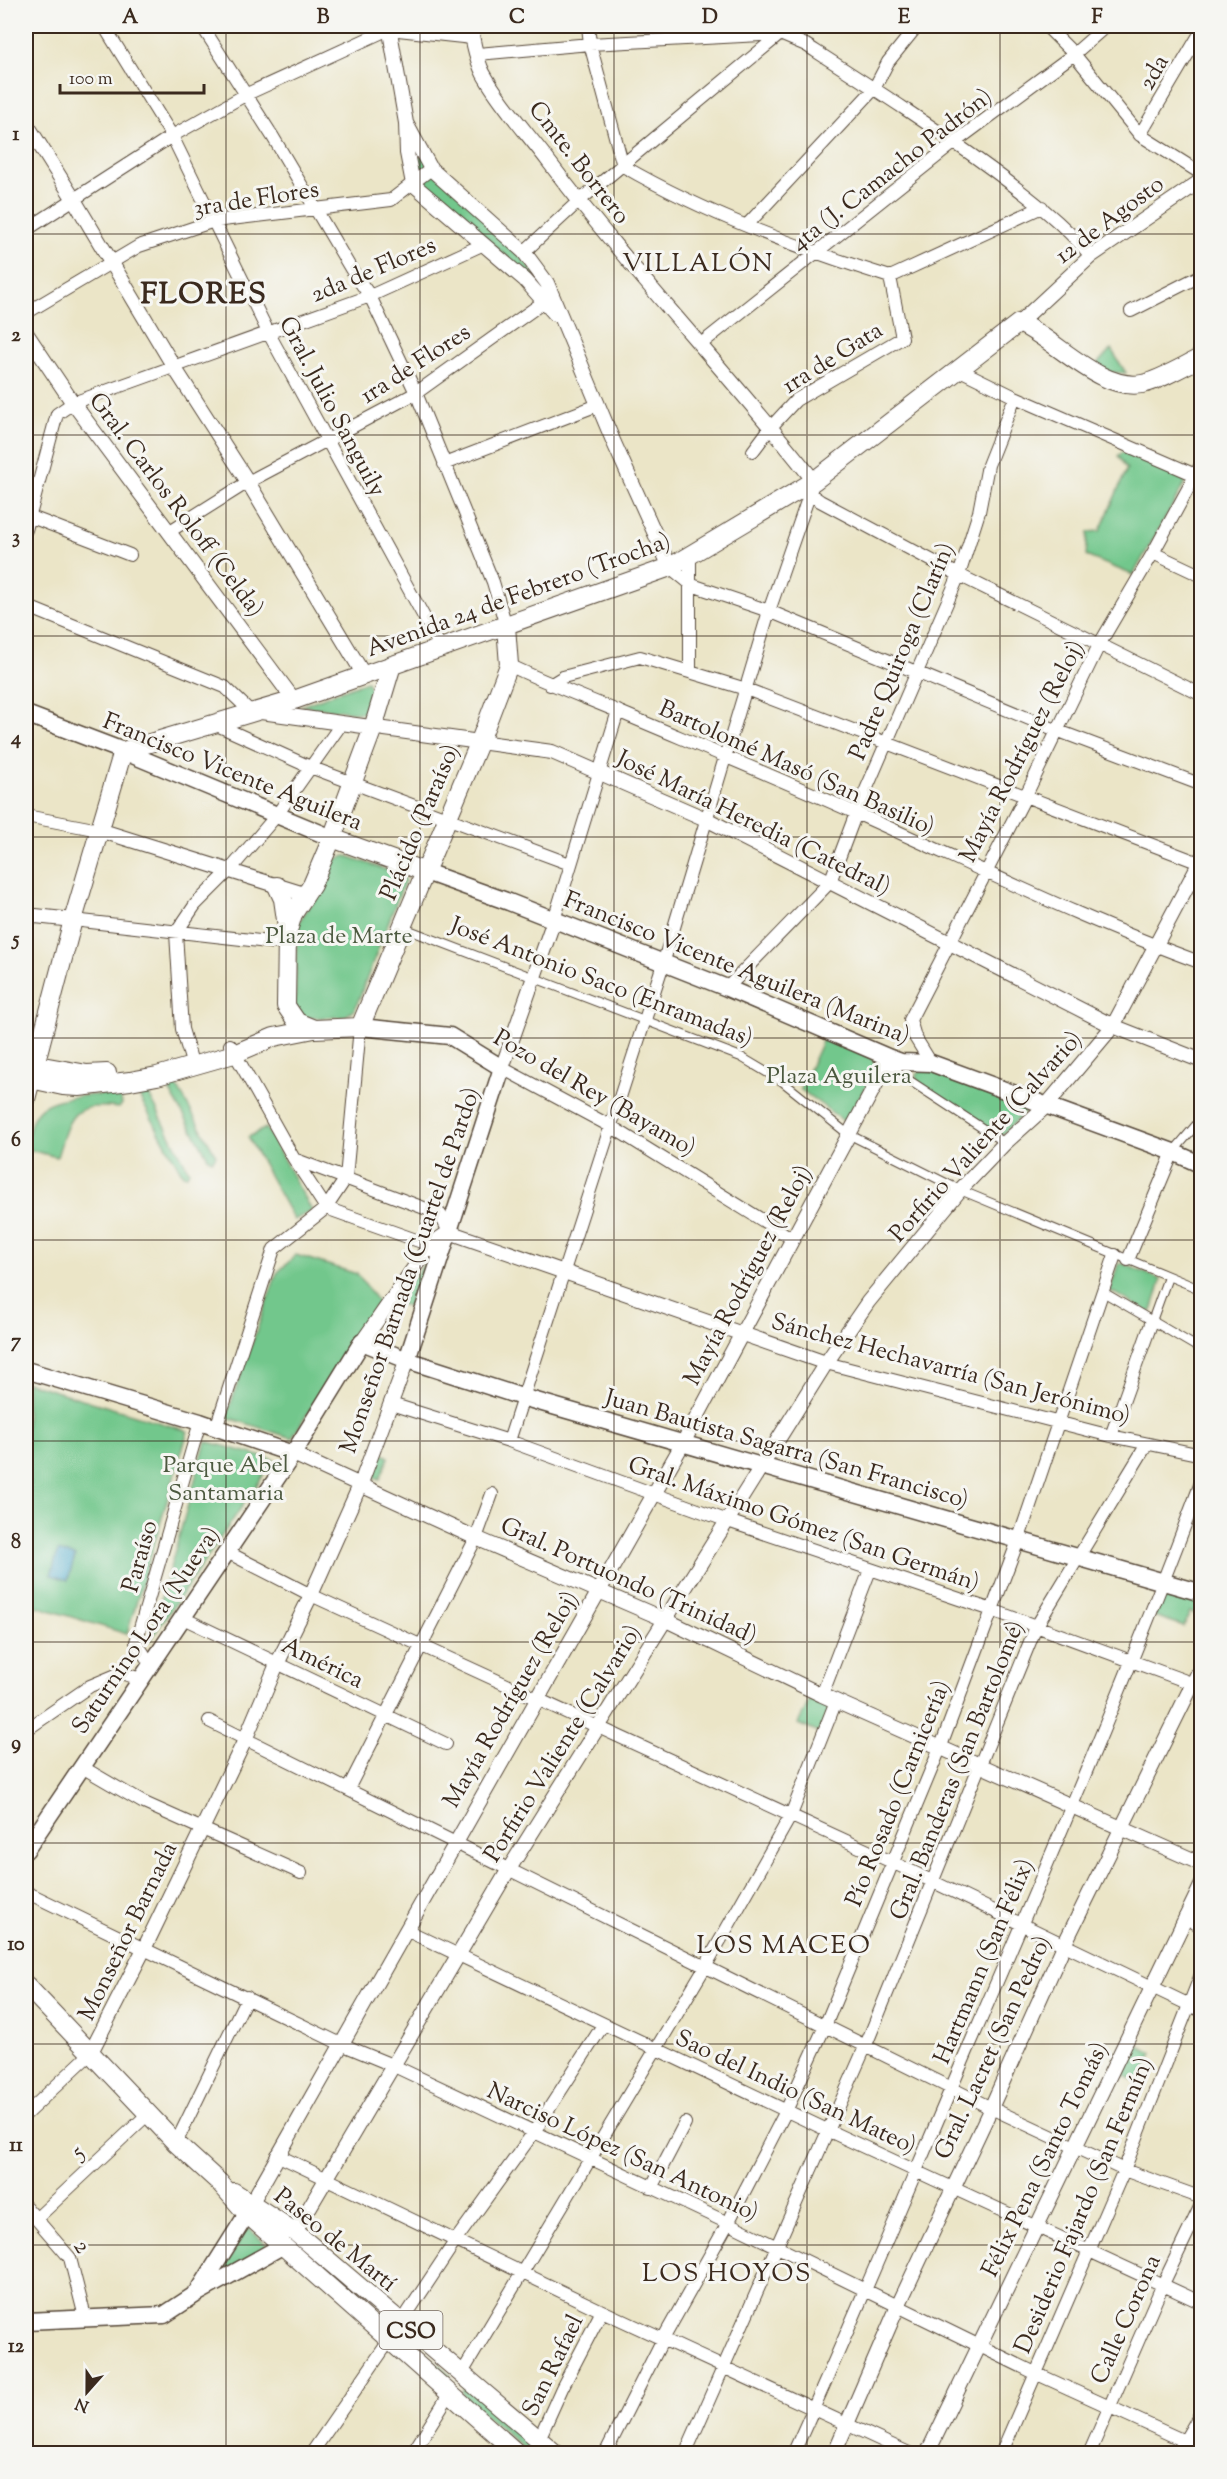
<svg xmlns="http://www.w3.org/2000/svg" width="1227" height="2479" viewBox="0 0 1227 2479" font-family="'Sorts Mill Goudy',serif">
<rect width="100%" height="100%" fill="#f6f6f2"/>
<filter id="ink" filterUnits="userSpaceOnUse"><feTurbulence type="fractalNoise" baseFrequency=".0167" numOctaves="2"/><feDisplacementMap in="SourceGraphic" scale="12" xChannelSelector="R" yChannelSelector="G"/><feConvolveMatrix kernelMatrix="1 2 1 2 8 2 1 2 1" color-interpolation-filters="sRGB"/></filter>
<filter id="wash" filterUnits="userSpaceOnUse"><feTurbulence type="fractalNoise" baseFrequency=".008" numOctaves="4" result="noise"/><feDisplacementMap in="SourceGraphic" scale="24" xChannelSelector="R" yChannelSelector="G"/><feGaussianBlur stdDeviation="1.35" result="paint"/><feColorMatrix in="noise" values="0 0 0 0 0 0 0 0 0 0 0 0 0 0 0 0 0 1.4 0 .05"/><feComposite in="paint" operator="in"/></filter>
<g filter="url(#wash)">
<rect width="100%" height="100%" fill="#ebe5c7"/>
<path fill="#72c78c" stroke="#567855" stroke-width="1.5" d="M411,142L524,260L535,275V279L533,280L417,178Z
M1111,349L1126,373L1108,372L1096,365Z
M1123,452L1186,481L1133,575L1086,556L1088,532L1100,531L1127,469L1118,456Z
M367,681L374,698L370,714L301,706Z
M347,856L401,875L405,880L355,1009L344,1017L307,1018L301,1016L295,1006L297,927C301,915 309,909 315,899C323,884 326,857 347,856Z
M825,1035L872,1056L876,1070L845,1122L800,1089Z
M930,1068L1031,1106L1001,1136L918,1083L916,1075L921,1070Z
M171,1081L175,1083L216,1155L213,1160L209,1159L167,1086Z
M142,1089L147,1091L189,1171L187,1175H183L139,1096V1091Z
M120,1094L122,1104L119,1108C70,1102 70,1116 57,1157L26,1149C27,1138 30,1121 37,1112C51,1094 98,1095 120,1094Z
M266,1128L312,1211L294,1220L248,1137Z
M296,1255L357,1274L378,1302L292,1438L226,1417L277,1273Z
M426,1261L434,1263L420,1312L396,1302Z
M1121,1263L1160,1279L1161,1281L1152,1311L1149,1312L1110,1291L1118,1264Z
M26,1382L188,1431L127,1634L26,1603Z
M206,1441L274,1460L149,1642Z
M379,1452L389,1457L380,1479L372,1476L371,1473Z
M1166,1588L1201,1598V1616L1190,1612L1184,1626L1154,1616Z
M812,1695L832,1704L819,1733L798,1724Z
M1137,2045L1153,2053L1139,2082L1123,2075Z
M247,2227L268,2246L220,2276Z
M316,2260L451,2375L447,2380L313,2263Z
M465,2386L548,2453H529L462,2395V2391Z"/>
<path fill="#4eabcd" stroke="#446a76" stroke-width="1.5" d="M58,1551L75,1556L68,1580L51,1575Z"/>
</g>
<g filter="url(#ink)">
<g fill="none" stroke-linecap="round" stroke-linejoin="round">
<g stroke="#554637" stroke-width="10">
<path id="pedestrian" d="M401,927L741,1057L783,1082L848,1134L960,1190L1202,1290
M891,1061L898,1073L1005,1143
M1173,1152L1202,1118
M1103,1292L1202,1350
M1152,1321L1168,1277"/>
</g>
<g stroke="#554637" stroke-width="14">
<path id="minor" d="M104,26L172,136L268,332L441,648
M202,26L273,137L351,269L370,296L416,393L493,582L506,626
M588,26L590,44L623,166C706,214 798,248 890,277
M776,26L780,34L806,45C870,86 933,126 994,171C1029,197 1062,222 1091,256
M1046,26L1074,54L1140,135L1202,174
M478,54L590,44L780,34
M1140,135L1202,30
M747,225L874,89L888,62L917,26
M26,230L172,136L247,94L389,29L472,38
M524,252L579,201L790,26
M1131,311L1202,275
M26,313L139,246L214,221L391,200L431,169
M701,344L955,142L1074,54L1106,26
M958,369L1015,397L1200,477
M753,451L771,427L796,400L902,338L890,277L1042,207
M444,464L598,405
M803,489L820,501L959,575L1202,695
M26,515L130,555
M26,530L57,414L73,403L370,296L484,244
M170,531L248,482L416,393L545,301L548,295
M1153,553L1202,576
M670,567L692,585L769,611L1056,730L1202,785
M26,606L225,687L252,713
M509,665C546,683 584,697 622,713C700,746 778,778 856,813C971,864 1083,920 1202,963
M690,671V557
M550,685L563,677L640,657L746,689L1202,864
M217,725L310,767L570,864
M26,816L99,830
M73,920L286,944
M554,920L618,711
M727,988L830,882L856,813L959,575L979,512L988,465L1015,397
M230,1045L294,1159L326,1208L430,1245L434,1252
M931,1063L915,1037L910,1020L1025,797L1099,645L1153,553L1202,463
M193,1066L182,1029L176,933L195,905L229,871L276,816L342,723
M502,1068L612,1127L791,1238
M294,1159L440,1214L449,1232
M1128,1260L1173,1152
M826,1363L1111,1436L1202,1455
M391,1404L509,1441L728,1521L992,1610L1202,1687
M216,1428L274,1249L326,1208L346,1178L360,1027
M1111,1436L1152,1321
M509,1441L663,964L769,611L814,481
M227,1552L311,1595L892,1862L1202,2011
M183,1618L446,1744
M151,1665L136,1642L200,1422
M822,1695L870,1570
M209,1721L991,2108L1124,2170L1202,2198
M26,1730L90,1686L121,1673L141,1679
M82,1767L142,1802L301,1873
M348,1789L476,1538L492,1494
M26,1892L341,2044L392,2065L728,2223L1035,2373L1202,2449
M1185,1917L1202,1927
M406,1930L827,2130L1202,2303
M26,2114L90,2054
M176,2143L247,1997
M277,2155L602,2311L911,2454
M651,2188L685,2123
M26,2207L70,2258L85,2317
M36,2219L148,2114
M401,2323L456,2240L534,2132L603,2025
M462,2373L705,1967L791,1815L836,1701
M539,2439L562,2388L602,2311
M311,2454L389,2341
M412,2454L450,2393
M605,2454L663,2339L728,2223L786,2111L825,2026L941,1746L1019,1538L1115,1255
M685,2454L866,2045L1036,1627L1147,1444
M793,2454C854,2320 910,2184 968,2049C1049,1861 1130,1672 1202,1480
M1001,2454L1124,2170L1202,1972
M1089,2454L1163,2284L1202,2203
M1177,2454L1202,2411"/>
</g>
<g stroke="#554637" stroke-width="16">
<path id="tertiary" d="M389,26L406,123L407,153L413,184L525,280L555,314
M471,26C472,40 478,66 486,78C503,107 528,134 549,162C632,272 728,372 814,481
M26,123L73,198L174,367L248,482L364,675
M406,123L431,169L524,252L547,283L614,443L670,567
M1019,323L1091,256L1202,180
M26,333L73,403L294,700
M261,712L552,752L708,820L1113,1026L1202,1061
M99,830L307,895
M26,915L73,920
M502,1068L554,920
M362,1342L430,1245L449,1232L826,1363
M293,1454L476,1538L666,1620L822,1695L1202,1864
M90,2054L144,1949L245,1740L277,1664L311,1595L361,1483L407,1360
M252,2202L683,1443L890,1058
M295,2232L509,1869L826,1363L868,1302L960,1190L1005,1143L1045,1107L1113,1026L1202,858
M834,2454L898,2306L991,2108L1065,1943L1202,1665
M927,2454L1202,1884"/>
</g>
<g stroke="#554637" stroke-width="19">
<path id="secondary" d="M26,714L123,751L332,838
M423,871L509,902L727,988L890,1058L901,1062L931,1063L1173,1152L1202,1165
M360,1027L450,1036L502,1068L407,1360
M26,1370L200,1422L293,1454
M26,1850L293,1454L362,1342L407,1360L522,1397L1202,1593
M198,2292L247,2214
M26,2321L164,2315L196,2294L282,2246"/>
</g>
<g stroke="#554637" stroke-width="20">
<path id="primary" d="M332,838L423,871
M277,886L283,899L287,927
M314,1029L297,1022L286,1006L287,934L293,914L312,885L332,838L373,728L392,665
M26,1063L87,1074L107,1073
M26,1078L63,1086L79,1087L130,1081L157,1076L234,1054L274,1037L314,1029L360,1027L480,741L509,665L506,626
M26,1099L73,920L123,751L294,700L670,567L814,481L1019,323C1057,340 1099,391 1142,384C1159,381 1185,365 1202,357
M26,1985L176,2143L220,2183L247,2214L518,2454
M234,2192L295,2232L556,2454"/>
</g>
<use href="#pedestrian" stroke="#fff" stroke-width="8"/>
<use href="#minor" stroke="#fff" stroke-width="12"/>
<use href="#tertiary" stroke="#fff" stroke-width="14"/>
<use href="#secondary" stroke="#fff" stroke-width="16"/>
<use href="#primary" stroke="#fff" stroke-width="18"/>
</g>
</g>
<path fill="none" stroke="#3b2a1e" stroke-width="1.5" stroke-opacity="0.55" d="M226,26V2454M420,26V2454M614,26V2454M807,26V2454M1000,26V2454M26,234H1202M26,435H1202M26,636H1202M26,837H1202M26,1038H1202M26,1240H1202M26,1441H1202M26,1642H1202M26,1843H1202M26,2044H1202M26,2245H1202"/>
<g text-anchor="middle" stroke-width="6" stroke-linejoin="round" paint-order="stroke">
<rect fill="#f6f6f2" stroke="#73675e" stroke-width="1.5" x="379.5" y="2311" width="63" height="38" rx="4.5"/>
<g font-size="22" font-weight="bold" fill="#3b2a1e">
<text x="411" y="2338">CSO</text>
</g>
<g font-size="24" fill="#3b2a1e" stroke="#f6f6f2">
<text transform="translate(1153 72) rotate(-60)" y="8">2da</text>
<text transform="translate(580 162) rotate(52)" y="8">Cmte. Borrero</text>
<text transform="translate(891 169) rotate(-38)" y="8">4ta (J. Camacho Padrón)</text>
<text transform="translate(256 198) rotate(-9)" y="8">3ra de Flores</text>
<text transform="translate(1109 219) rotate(-37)" y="8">12 de Agosto</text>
<text transform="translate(373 269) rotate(-23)" y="8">2da de Flores</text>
<text transform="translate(832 357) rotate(-32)" y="8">1ra de Gata</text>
<text transform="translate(415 363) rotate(-33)" y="8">1ra de Flores</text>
<text transform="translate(333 406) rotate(62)" y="8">Gral. Julio Sanguily</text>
<text transform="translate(177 504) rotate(53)" y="8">Gral. Carlos Roloff (Celda)</text>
<text transform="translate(518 594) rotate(-20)" y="8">Avenida 24 de Febrero (Trocha)</text>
<text transform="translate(901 651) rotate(-67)" y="8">Padre Quiroga (Clarín)</text>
<text transform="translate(1021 751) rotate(-63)" y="8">Mayía Rodríguez (Reloj)</text>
<text transform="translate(797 767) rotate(24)" y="8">Bartolomé Masó (San Basilio)</text>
<text transform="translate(233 771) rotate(22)" y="8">Francisco Vicente Aguilera</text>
<text transform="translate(419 822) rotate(-67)" y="8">Plácido (Paraíso)</text>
<text transform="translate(754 822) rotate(26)" y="8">José María Heredia (Catedral)</text>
<text transform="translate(737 967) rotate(22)" y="8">Francisco Vicente Aguilera (Marina)</text>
<text transform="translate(602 981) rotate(21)" y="8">José Antonio Saco (Enramadas)</text>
<text transform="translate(595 1092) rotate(30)" y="8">Pozo del Rey (Bayamo)</text>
<text transform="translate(985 1136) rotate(-48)" y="8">Porfirio Valiente (Calvario)</text>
<text transform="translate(409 1270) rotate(-71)" y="8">Monseñor Barnada (Cuartel de Pardo)</text>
<text transform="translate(747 1275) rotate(-62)" y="8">Mayía Rodríguez (Reloj)</text>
<text transform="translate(951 1368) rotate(15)" y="8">Sánchez Hechavarría (San Jerónimo)</text>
<text transform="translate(787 1448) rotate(16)" y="8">Juan Bautista Sagarra (San Francisco)</text>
<text transform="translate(804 1523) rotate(19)" y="8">Gral. Máximo Gómez (San Germán)</text>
<text transform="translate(139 1556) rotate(-74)" y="8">Paraíso</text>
<text transform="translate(629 1580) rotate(24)" y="8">Gral. Portuondo (Trinidad)</text>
<text transform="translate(145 1630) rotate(-56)" y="8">Saturnino Lora (Nueva)</text>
<text transform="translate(323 1662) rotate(26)" y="8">América</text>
<text transform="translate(510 1699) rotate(-60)" y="8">Mayía Rodríguez (Reloj)</text>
<text transform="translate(562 1743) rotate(-58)" y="8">Porfirio Valiente (Calvario)</text>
<text transform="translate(956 1770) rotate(-68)" y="8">Gral. Banderas (San Bartolomé)</text>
<text transform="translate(897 1793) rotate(-68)" y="8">Pío Rosado (Carnicería)</text>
<text transform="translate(127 1931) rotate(-64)" y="8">Monseñor Barnada</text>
<text transform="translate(983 1961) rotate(-67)" y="8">Hartmann (San Félix)</text>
<text transform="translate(992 2047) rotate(-65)" y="8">Gral. Lacret (San Pedro)</text>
<text transform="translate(796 2091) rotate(25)" y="8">Sao del Indio (San Mateo)</text>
<text transform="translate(77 2151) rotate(-43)" y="8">5</text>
<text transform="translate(623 2151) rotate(25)" y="8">Narciso López (San Antonio)</text>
<text transform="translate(1044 2159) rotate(-64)" y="8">Félix Pena (Santo Tomás)</text>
<text transform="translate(1083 2205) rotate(-67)" y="8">Desiderio Fajardo (San Fermín)</text>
<text transform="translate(336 2239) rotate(39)" y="8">Paseo de Martí</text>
<text transform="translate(83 2246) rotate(59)" y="8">2</text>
<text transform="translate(1125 2319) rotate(-66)" y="8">Calle Corona</text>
<text transform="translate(552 2365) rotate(-64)" y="8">San Rafael</text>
</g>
<g font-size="24" fill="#4c593f" stroke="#f6f6f2">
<text x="339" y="943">Plaza de Marte</text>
<text x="839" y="1083">Plaza Aguilera</text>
<text x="226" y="1472">Parque Abel<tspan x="226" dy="28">Santamaria</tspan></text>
</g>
<g font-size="26" letter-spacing="1.5" fill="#3b2a1e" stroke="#f6f6f2">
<text x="698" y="271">VILLALÓN</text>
<text x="784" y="1953">LOS MACEO</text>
<text x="727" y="2281">LOS HOYOS</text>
</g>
<g font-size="30" font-weight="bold" letter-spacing="1.5" fill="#3b2a1e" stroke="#f6f6f2">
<text x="204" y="303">FLORES</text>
</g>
</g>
<rect width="1227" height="2479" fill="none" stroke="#f6f6f2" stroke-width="66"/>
<g transform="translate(87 2392) rotate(201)" stroke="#f6f6f2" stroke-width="4.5" paint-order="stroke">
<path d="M0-4.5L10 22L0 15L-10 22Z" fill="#3b2a1e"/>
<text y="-9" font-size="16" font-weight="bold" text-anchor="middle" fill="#3b2a1e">N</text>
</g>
<path d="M60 84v9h144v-9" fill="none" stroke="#3b2a1e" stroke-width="3"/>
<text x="69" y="84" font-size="18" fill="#3b2a1e" stroke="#f6f6f2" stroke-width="4.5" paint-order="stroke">100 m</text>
<rect x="33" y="33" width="1161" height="2413" fill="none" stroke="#3b2a1e" stroke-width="2"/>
<g font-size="20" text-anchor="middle" font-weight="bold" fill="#3b2a1e">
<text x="130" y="23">A</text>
<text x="323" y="23">B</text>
<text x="517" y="23">C</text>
<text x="710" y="23">D</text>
<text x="904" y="23">E</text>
<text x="1097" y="23">F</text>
<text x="16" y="140">1</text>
<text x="16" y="341">2</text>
<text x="16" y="543">3</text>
<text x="16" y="744">4</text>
<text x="16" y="945">5</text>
<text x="16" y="1146">6</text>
<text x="16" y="1347">7</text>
<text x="16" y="1548">8</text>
<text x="16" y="1749">9</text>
<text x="16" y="1950">10</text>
<text x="16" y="2151">11</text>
<text x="16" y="2352">12</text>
</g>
</svg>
